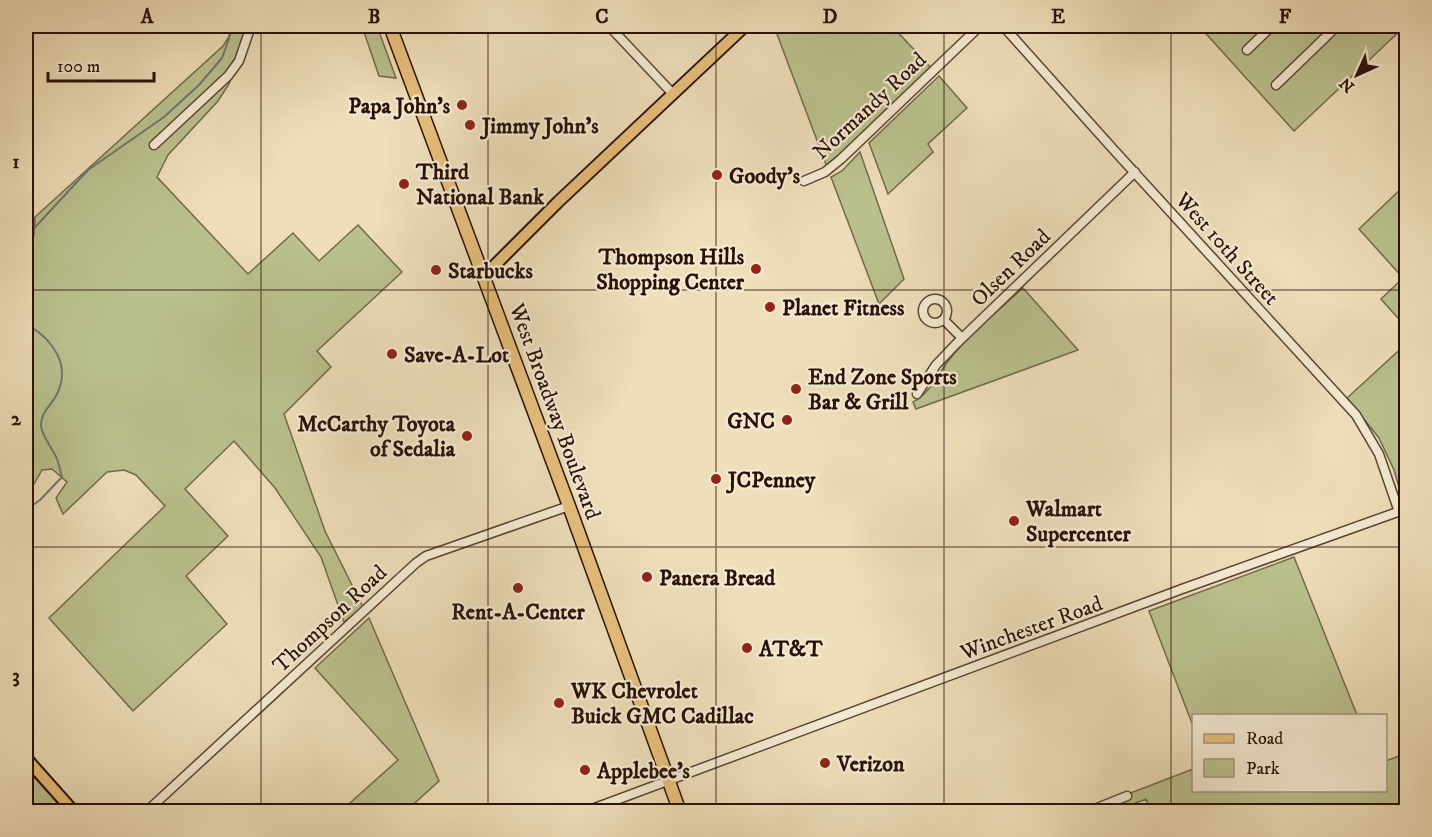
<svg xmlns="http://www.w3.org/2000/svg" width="1432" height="837" viewBox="0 0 1432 837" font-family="'IM FELL DW Pica',serif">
<rect width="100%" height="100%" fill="#eedeb9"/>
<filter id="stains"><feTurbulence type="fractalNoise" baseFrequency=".00333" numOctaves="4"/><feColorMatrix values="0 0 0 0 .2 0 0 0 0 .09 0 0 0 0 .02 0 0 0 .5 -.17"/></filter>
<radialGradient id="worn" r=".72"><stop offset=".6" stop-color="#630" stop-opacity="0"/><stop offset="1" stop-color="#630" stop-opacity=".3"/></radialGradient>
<path fill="#bac18e" stroke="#72694b" stroke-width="1.5" d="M236,26H247L241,50L229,84L218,101L168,155L157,177L248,274L293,233L319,261L358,225L402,272L317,351L331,367L284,414L325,531L363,607L344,622L321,557L275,488L234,441L185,489L228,536L186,576L227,624L133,711L49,618L165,506L136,475L124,470L107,472L63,514L56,498L67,482L52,469L42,470L26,498V243L34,235L35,217L223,46Z
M362,26H377L396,78L379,76Z
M774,26H892L933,70L827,167Z
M1199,26H1405L1294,131Z
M939,76L967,108L928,144L933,152L888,194L869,143Z
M860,152L904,279L879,304L831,177L842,171Z
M1406,184V327L1381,299L1403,278L1359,229Z
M1023,288L1078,350L916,409L913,402C931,392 937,375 949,360C970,333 998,311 1023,288Z
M1406,344V500L1401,494L1394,470L1379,438L1347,398Z
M1294,557L1357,715L1194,716L1193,726L1149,611Z
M369,618L439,781L406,811H341L398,760L315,668Z
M1406,753V811L1151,812L1146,799L1118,810L1115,799L1193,769L1194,790H1386V761Z
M26,768L65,811H26Z"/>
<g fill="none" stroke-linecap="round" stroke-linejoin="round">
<path stroke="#6d776f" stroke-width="2" d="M26,237L88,170L164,117L199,85L222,58L229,39L230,26
M26,326H30C53,341 70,364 58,392C53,404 41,411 41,425C41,435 53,449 57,459C59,464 60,471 62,477L40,500L26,510"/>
<g stroke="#5a4434" stroke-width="11">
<path id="minor" d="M609,26L673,94
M1003,26L1113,149L1356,415L1379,454L1399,512
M1247,50L1272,26
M1276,85L1337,26
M154,145L228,76L239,61L251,26
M804,181L825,172L841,159L980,26
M923 311a12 12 0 1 1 24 0a12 12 0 1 1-24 0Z
M944,320L962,338
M917,394L936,365L957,343L1135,172
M1402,511L1406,524
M146,812L416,563L426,556L569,506
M584,812L1182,589L1406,509
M1087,812L1127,796"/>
</g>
<g stroke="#291108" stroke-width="14">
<path id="major" d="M484,276L558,202L745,26
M26,758L74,812"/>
</g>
<g stroke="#291108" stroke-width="15">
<path id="highway" d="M390,26L569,506L680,812"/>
</g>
<use href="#minor" stroke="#f4ead2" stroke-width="8"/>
<use href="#major" stroke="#e7bf7c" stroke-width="10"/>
<use href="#highway" stroke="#e7bf7c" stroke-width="12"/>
</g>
<path fill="none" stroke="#291108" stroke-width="1.5" stroke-opacity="0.55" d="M261,26V812M488,26V812M716,26V812M944,26V812M1171,26V812M26,290H1406M26,547H1406"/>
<g fill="#8f2418" stroke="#f4ead2" stroke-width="2">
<circle cx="462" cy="105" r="6"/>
<circle cx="470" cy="125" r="6"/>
<circle cx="717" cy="175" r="6"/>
<circle cx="404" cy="184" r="6"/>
<circle cx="756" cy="269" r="6"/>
<circle cx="436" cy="270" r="6"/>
<circle cx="770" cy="307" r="6"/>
<circle cx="392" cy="354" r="6"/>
<circle cx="796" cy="389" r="6"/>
<circle cx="787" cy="420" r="6"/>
<circle cx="467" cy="436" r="6"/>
<circle cx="716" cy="479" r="6"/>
<circle cx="1014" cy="521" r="6"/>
<circle cx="647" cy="577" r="6"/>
<circle cx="518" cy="588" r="6"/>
<circle cx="747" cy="648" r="6"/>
<circle cx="559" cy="703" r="6"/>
<circle cx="825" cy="763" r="6"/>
<circle cx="585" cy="770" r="6"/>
</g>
<g text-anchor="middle" stroke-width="4.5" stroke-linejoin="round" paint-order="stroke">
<g font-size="22" font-weight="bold" fill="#291108" stroke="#f4ead2" text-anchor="start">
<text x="450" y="113" text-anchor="end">Papa John's</text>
<text x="482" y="133">Jimmy John's</text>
<text x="416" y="179">Third<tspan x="416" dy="25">National Bank</tspan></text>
<text x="729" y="183">Goody's</text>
<text x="744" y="264" text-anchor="end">Thompson Hills<tspan x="744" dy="25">Shopping Center</tspan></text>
<text x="448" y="278">Starbucks</text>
<text x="782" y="315">Planet Fitness</text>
<text x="404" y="362">Save-A-Lot</text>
<text x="808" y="384">End Zone Sports<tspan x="808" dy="25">Bar &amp; Grill</tspan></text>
<text x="775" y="428" text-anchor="end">GNC</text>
<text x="455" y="431" text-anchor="end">McCarthy Toyota<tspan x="455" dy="25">of Sedalia</tspan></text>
<text x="728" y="487">JCPenney</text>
<text x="1026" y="516">Walmart<tspan x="1026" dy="25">Supercenter</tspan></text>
<text x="659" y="585">Panera Bread</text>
<text x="518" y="619" text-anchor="middle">Rent-A-Center</text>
<text x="759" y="656">AT&amp;T</text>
<text x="571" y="698">WK Chevrolet<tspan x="571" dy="25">Buick GMC Cadillac</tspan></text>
<text x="837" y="771">Verizon</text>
<text x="597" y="778">Applebee's</text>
</g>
<g font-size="22" fill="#291108" stroke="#f4ead2">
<text transform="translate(869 105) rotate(-43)" y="8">Normandy Road</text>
<text transform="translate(1228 248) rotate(48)" y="8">West 10th Street</text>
<text transform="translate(1010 267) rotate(-44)" y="8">Olsen Road</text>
<text transform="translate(556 411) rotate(70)" y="8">West Broadway Boulevard</text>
<text transform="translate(329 618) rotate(-43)" y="8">Thompson Road</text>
<text transform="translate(1031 627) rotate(-20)" y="8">Winchester Road</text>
</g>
</g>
<rect width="1432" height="837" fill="none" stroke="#eedeb9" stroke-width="66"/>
<rect x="1192" y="714" width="195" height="78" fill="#f4ead2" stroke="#a39381" stroke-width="1.5"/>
<rect x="1204" y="734" width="30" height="9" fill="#e7bf7c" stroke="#a39381" stroke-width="1.5"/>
<text x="1246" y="744" font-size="18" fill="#291108">Road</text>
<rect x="1204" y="759" width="30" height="18" fill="#bac18e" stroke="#a39381" stroke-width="1.5"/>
<text x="1246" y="774" font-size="18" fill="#291108">Park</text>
<g transform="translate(1357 75) rotate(225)" stroke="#f4ead2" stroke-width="4.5" paint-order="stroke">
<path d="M0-4.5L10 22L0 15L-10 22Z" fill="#291108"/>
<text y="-9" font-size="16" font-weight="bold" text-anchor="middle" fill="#291108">N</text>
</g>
<path d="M48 72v9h106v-9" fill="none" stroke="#291108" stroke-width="3"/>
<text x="57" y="72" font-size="18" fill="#291108" stroke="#f4ead2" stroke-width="4.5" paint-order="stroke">100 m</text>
<rect x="33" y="33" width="1366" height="771" fill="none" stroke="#291108" stroke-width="2"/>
<g font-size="20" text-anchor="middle" font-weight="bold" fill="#291108">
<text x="147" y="23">A</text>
<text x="374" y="23">B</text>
<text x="602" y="23">C</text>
<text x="830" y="23">D</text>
<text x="1058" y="23">E</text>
<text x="1285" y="23">F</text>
<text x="16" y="168">1</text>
<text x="16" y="425">2</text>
<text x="16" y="682">3</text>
</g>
<rect width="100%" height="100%" filter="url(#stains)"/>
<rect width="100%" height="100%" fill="url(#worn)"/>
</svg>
